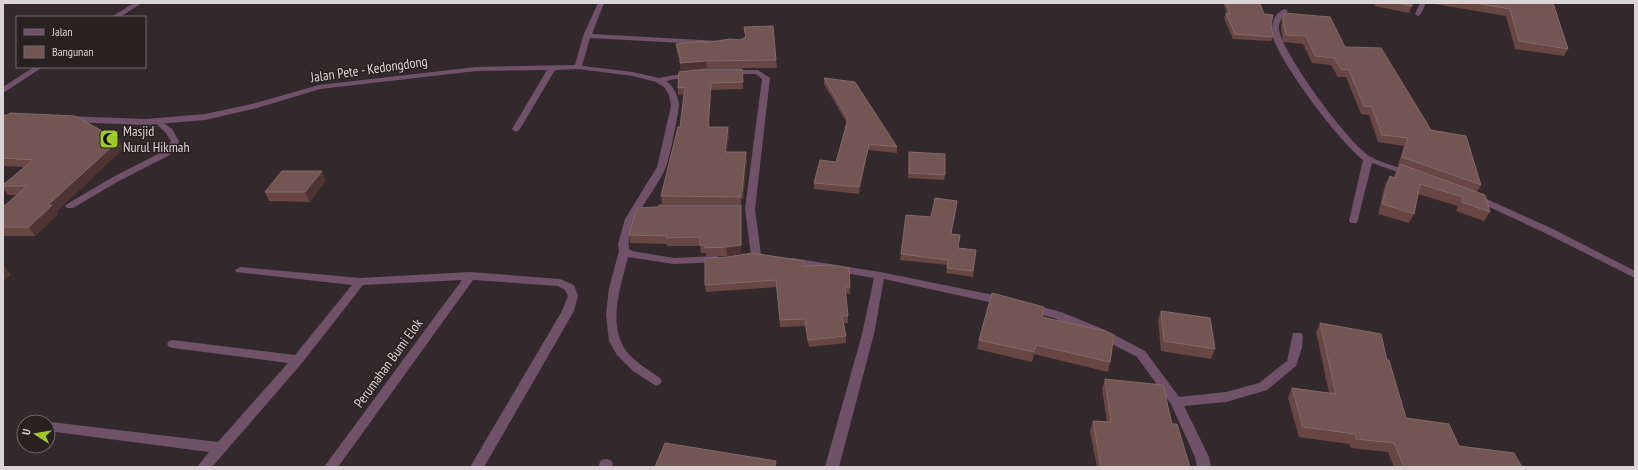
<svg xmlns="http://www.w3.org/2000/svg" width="1638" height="470" viewBox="0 0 1638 470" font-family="'PT Sans Narrow',sans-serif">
<rect width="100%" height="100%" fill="#33292c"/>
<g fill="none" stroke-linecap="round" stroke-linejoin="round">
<path fill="#6f5268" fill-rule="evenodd" d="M134,3H142L120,17H111Z
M575,65L633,72L659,78L691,72L695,74L691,76L666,81C674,86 678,96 679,104C679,111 669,161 666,167C656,192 625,221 629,249L632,251L674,258L717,256L722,259L717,262L674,264L628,257C621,285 607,324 626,351C635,362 649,370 660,378L662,381L660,384L656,386L633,371L617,355L609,341L606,315L609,288L619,251L618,244L625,219L657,167L671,106L669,95L664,87L656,82L633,76L578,69L574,67Z
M34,67H43L3,93V87Z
M726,70H758L770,78L755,209L761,255L756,258L751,255L745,209L762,79L756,74H726Z
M157,118L172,129L179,141L175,149L168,156L119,181L73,208H67L65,206L67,204L113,177L162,152L171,141L166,133L153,121Z
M792,258L880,272L1003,297L1007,298L1008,301L1007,304L1003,305L884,279L874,334L839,467H825L862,334L874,278L788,263L787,261Z
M1030,304L1061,312L1103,329L1145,351L1179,397L1226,392L1259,383L1287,361L1293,333H1301L1303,336L1302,348L1296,366L1267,390L1226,402L1184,406L1209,457L1211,467H1197L1195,457L1171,404L1137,357L1095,335L1054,318L1026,311L1025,308L1026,305Z"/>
<path fill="#6f5268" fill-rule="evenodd" d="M598,3H604L592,34L719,41L723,43L719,45L590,38L581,69L555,70L520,129L516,132L512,129L547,70L476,71L320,89L257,108L205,120L146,125L67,122L63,119L67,116L146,119L205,114L252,104L319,85L476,67L575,65L583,36Z
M1420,3H1426L1421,14L1418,16L1415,14Z
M1285,9L1288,11C1284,16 1278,21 1279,29C1281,52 1351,147 1371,157C1384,164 1399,167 1412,171L1414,173L1409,176L1372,163L1357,223H1351L1349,221L1363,160C1339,141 1284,68 1274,40C1270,29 1272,13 1285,9Z
M1475,194L1551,228L1635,271V278L1543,232L1472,199L1470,197Z
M240,267L360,278L470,272L560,279L574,285L578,296L574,311L484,467H470L562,311L568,296L565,290L558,286L473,280L338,467H324L462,280L363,285L302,363L212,467H197L209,452L48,431V423L51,422L218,442L288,363L173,348L169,347L167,344L169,341L173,340L295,355L352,285L236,272L235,270Z
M606,459L611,460L613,464L612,467H598L601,460Z"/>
</g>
<path fill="#674643" d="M1225,3H1252L1264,14L1271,24L1273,37L1271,41L1233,39L1224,18L1226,13L1227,14L1224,5Z
M1375,3H1412V6L1409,13L1375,6Z
M1429,3H1553L1568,49L1564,56L1515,49L1506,16Z
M1284,13L1345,47L1431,130L1481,185L1477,192L1490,212L1484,221L1456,211L1458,206L1418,194L1414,214L1409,223L1378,214L1385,185L1390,176L1394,177L1399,165H1398L1404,146L1378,142L1369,115L1361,114L1346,77H1338L1331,65L1312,63L1303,44L1283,42L1281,28L1282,20Z
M744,27L776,60L777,68H707L680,71V61L677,52L676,44L740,40L745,37Z
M742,69L743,89L711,90L709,127H728L729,134L727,152L747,159L743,199H741V204H662L661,196L680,127L684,94L678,95V88Z
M824,78L897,147V153L868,150L859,194L814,189V183L836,162L847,123L824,84Z
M3,115L124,148L56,212L58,214L35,236H3V207L17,195H8L3,188V185L24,167L3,166Z
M909,152L945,175L944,180L908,178Z
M322,171L325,181L310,202L269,201L265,192Z
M741,205V253L727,256H706V253H701L700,246H667V244L630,243L629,235Z
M957,206L951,234L958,248L976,250L973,277L946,273L948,265L900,260L901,254L931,217Z
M804,261L805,266L850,287V294H846L848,316V323H844L846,336V343L809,347L805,326L780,327L777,287L706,292L705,285Z
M1161,311L1215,349L1211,359L1161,351L1158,320Z
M1042,317L1110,362L1108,372L1034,354L1032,362L977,349L979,340Z
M1320,323L1387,360L1406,418L1459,446L1522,467H1394L1388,452L1351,448L1349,444L1299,437L1288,398L1292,388L1329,393L1316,332Z
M1105,379L1172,424L1190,467H1097L1090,431L1093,421L1107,422L1102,389Z"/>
<path fill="#4d3433" d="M706,61L707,68L680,71V63Z
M711,83V90L709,134L708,127Z
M728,127L729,134L726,160L725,152Z
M119,140L124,148L56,212L58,214L35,236L29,227L48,205Z
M869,144L868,150L859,194V187Z
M746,152L747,159L743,199L742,192Z
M322,171L325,181L310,202L305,192Z
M741,205V253L727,256L726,247Z
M4,265L11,275L3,281V266Z"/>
<path fill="#735553" stroke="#846967" d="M1226,3H1252L1260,4L1264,14L1273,15L1271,24L1273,37L1235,34L1226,13L1230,14Z
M1398,3H1412V6Z
M1475,3H1553L1568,49L1519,41L1510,9Z
M1284,13L1330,17L1345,47L1381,48L1431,130L1466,136L1481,185L1402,157L1408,138L1382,135L1372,107L1364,106L1349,70L1341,69L1334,58L1315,56L1306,36L1286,35L1283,21Z
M773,26L776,60L706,61L680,63V57L676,44L704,41V43L730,39L740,40L746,37L744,27Z
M706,69H742L743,82L711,83L708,127H728L725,152H746L742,192H741V197L661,196L678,127H680L685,87L678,88L679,72Z
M824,78L855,82L897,147L869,144L859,187L814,183L820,160L836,162L848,119Z
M10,113L75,116L119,140L48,205H52L29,227H3V207L27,186H3V185L33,160L3,158V115H7Z
M909,152L945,154V175L909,173Z
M1400,164L1485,195L1490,212L1462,202L1463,197L1420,184L1414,214L1382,204L1390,176L1395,178Z
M282,171H322L305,192H265Z
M935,198L957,201L951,234L960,235L958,248L976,250L973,271L947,268L948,260L901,254L906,215L931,217Z
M659,205H741V245L726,247L705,248V245H700V237L666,238V236L629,235L637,208L658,207Z
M752,253L804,261L803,266L832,265L849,268L850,287H845L848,316H842L846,336L808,340L805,319L780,320L776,280L705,285V258L727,257Z
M992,293L1044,307L1042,317L1105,331L1114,335L1110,362L1036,345L1034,352L979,340Z
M1161,311L1210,318L1215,349L1164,341Z
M1320,323L1381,334L1387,360H1389L1406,418L1449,424L1459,446L1514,453L1522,467H1404L1394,443L1356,439L1355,434L1303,427L1292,388L1336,394Z
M1105,379L1163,385L1172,424H1177L1190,467H1101L1093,421L1111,422Z
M665,443L776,461L775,467H655Z"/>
<defs>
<g id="mosque-square" transform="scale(1)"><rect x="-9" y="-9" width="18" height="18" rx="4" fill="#9fca2e" stroke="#292022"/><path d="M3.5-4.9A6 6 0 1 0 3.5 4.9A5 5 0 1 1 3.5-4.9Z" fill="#111"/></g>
</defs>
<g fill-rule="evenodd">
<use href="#mosque-square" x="109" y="139"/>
</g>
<g text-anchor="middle" stroke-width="3" stroke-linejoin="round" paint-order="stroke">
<g font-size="14" fill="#dbd4d6" stroke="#292022">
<text transform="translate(369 69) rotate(-8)" y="5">Jalan Pete - Kedongdong</text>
<text transform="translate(388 363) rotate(-54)" y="5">Perumahan Bumi Elok</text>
</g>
<g font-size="14" fill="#dbd4d6" stroke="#292022" text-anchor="start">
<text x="123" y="136">Masjid<tspan x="123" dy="16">Nurul Hikmah</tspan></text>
</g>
</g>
<rect width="1638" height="470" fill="none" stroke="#dbd4d6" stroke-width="8"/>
<rect x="16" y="16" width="130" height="52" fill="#292022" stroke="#70686a"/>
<rect x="24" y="29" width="20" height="6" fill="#6f5268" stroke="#70686a"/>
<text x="52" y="36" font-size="12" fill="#dbd4d6">Jalan</text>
<rect x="24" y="46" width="20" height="12" fill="#735553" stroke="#70686a"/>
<text x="52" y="56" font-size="12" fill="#dbd4d6">Bangunan</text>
<g transform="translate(36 434) rotate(282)"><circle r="19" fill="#292022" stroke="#70686a"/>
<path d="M0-3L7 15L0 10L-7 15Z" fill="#9fca2e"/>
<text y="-6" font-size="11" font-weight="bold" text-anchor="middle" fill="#dbd4d6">U</text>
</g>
</svg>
